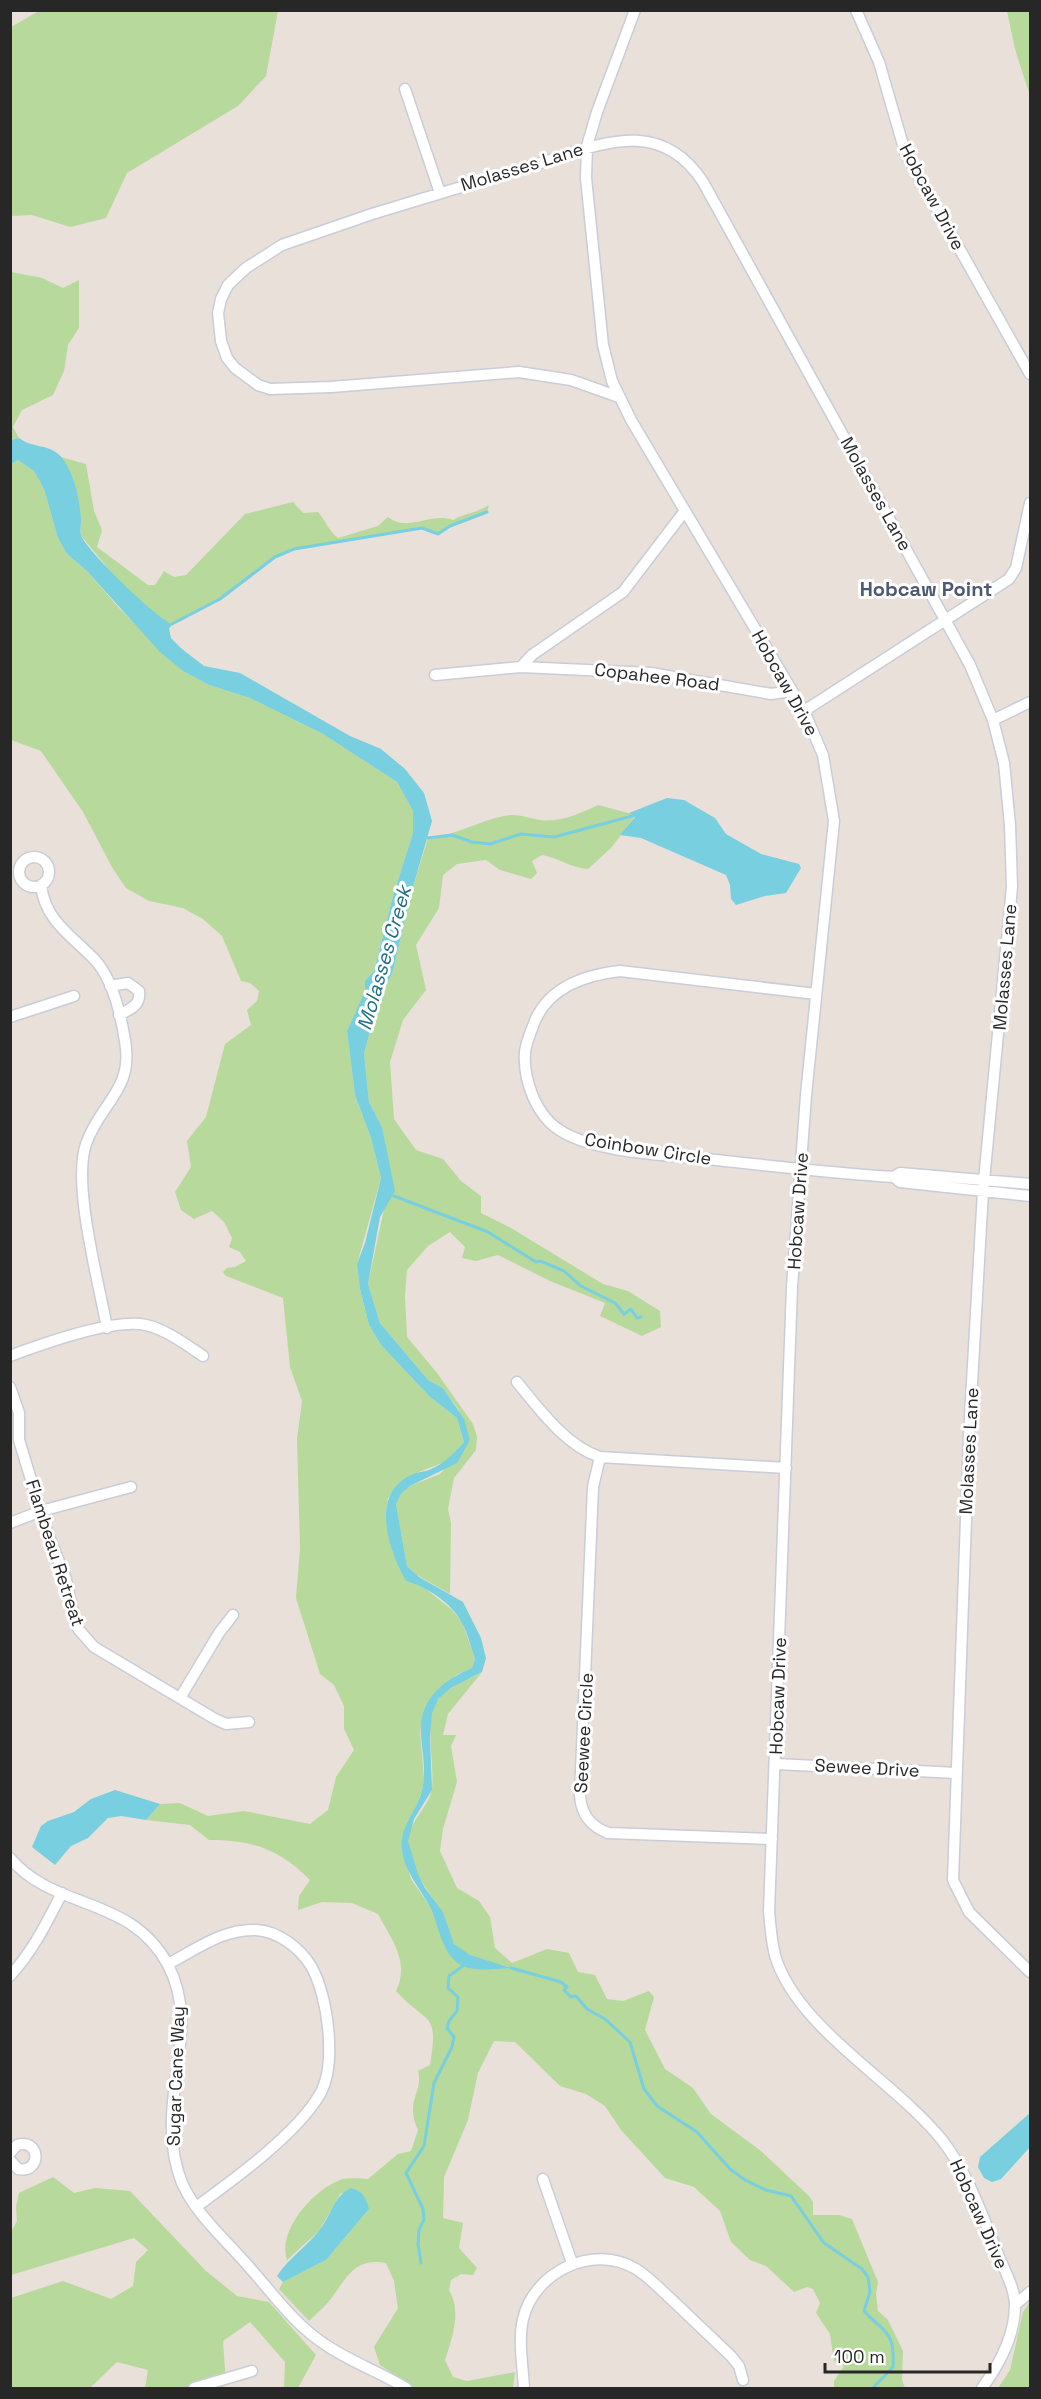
<svg xmlns="http://www.w3.org/2000/svg" width="1041" height="2399" viewBox="0 0 1041 2399" font-family="'Space Grotesk',sans-serif">
<rect width="100%" height="100%" fill="#e8e0d9"/>
<path fill="#b8d99c" d="M39,11H278L266,76L238,106L127,173L106,218L70,227L32,215L11,216V27Z
M1007,11H1030V96L1015,49Z
M11,272L42,278L63,288L79,280V328L68,345L64,371L53,395L22,410L13,427L19,438L11,440Z
M61,457L86,464L94,511L102,530L97,547L148,585H155L164,571L174,577L186,575L245,514L293,502L303,513L318,512C326,521 328,530 338,538L378,526L388,517C408,533 430,512 453,520C465,513 477,513 489,505L487,512C472,520 452,522 438,534L422,528L294,549L277,556L220,599L172,624C138,611 105,563 81,536V520Z
M18,460L34,471L44,489L58,538L67,554L86,570L119,608L183,671L209,685L250,698L323,734L397,782L413,811V833L393,896L374,971L365,981L366,991L347,1031L355,1095L371,1138L381,1178L357,1264L360,1289L369,1325L381,1345L430,1397L457,1418L464,1442L445,1462L411,1475L388,1498L386,1512L393,1553L422,1586L451,1609L462,1622L475,1659L472,1668L456,1675L425,1708L420,1731L424,1778L422,1792L402,1838V1850L411,1879L429,1905L448,1951L463,1966L491,1969L508,1967C493,1963 474,1959 461,1950C446,1941 450,1923 441,1910C429,1891 407,1866 408,1841C409,1820 430,1807 432,1788C435,1764 423,1717 439,1698C451,1685 468,1681 482,1672L448,1714L443,1735H456L451,1746L457,1782L443,1829L440,1851L457,1888L479,1901L490,1917L495,1948L512,1963L547,1949L569,1953L578,1972L595,1975L607,1999L623,2001L649,1991L654,1997L645,2030L665,2069L693,2088L711,2114L761,2151L809,2196L813,2202V2215H839L852,2219L878,2282L876,2294L878,2311L888,2320L903,2351L902,2380L905,2388H834V2381L844,2366L834,2361L830,2334L816,2313L820,2303L813,2289L807,2287L794,2292L766,2266L750,2260L731,2242L720,2211L694,2187L665,2178L621,2130L605,2106L586,2094L560,2086L515,2042L494,2041L478,2073L468,2120L444,2177L443,2218L463,2223L459,2248L477,2268L473,2275L461,2274L451,2280L449,2290C462,2312 452,2338 445,2360L453,2377L467,2381L515,2372L513,2388H415L380,2365L374,2347L398,2308L394,2281L386,2263C356,2258 348,2275 333,2296C327,2305 317,2313 309,2321L279,2289L283,2282L326,2260L369,2209L341,2193L319,2231L287,2260C277,2231 313,2190 340,2180C348,2177 360,2179 368,2179L398,2154L411,2151L418,2130C404,2099 424,2093 418,2071L430,2065C439,2010 428,2026 396,1991C410,1962 392,1940 378,1914L352,1903L322,1902L298,1910L299,1896L310,1880C279,1849 252,1840 209,1840L190,1825L146,1820L160,1804L180,1803L208,1816L244,1811L310,1824L328,1810L336,1777L354,1750L344,1729V1706L334,1685L320,1674L296,1598L300,1548L297,1439L302,1401L290,1367L283,1298L226,1276L223,1272L227,1268L235,1267L246,1261L240,1252L229,1247L232,1238L224,1222L212,1211L194,1219L181,1210L175,1192L191,1167L187,1141L206,1117L225,1044L251,1025L247,1010L257,1001L259,991L250,983L241,981L222,936L203,919L183,908L149,901L126,888L113,869L83,812L41,751L11,740L10,464Z
M598,805L636,815L611,848L588,869C571,868 559,858 542,855L532,861L537,873L531,879L500,870L486,860L457,864L443,875L439,908L416,945L426,990L403,1020L390,1062L394,1119L416,1150L443,1159L461,1181L481,1196V1213L511,1228L603,1284L628,1291L660,1311L661,1327L642,1336L600,1316L605,1303L550,1281L498,1255L476,1261L462,1258L465,1247L450,1232L428,1246L407,1270L405,1296L407,1337L437,1373L473,1424L477,1437L476,1450L454,1478L448,1509L451,1523L450,1594L417,1575L407,1566L396,1504L401,1494L410,1486L440,1474L470,1440L458,1409L443,1388L428,1380L380,1323L368,1284L384,1209L386,1150L382,1127L369,1102L364,1054L376,1008L393,971L411,894L428,838C454,836 478,821 504,816C518,813 527,818 540,820C560,823 581,813 598,805Z
M53,2177L74,2193L95,2188L130,2191L206,2271L237,2296L269,2302L316,2355L298,2388H284L285,2362L250,2322L223,2341L226,2384L221,2388H145L148,2370L117,2362L90,2388H11V2298L63,2281L111,2299L133,2286L136,2262L148,2250L134,2238L11,2275V2232L17,2221L16,2206L19,2193Z
M1030,2302V2388H998L1010,2370L1023,2312Z"/>
<path fill="#77cfdf" d="M19,438C33,449 51,443 63,459C75,476 80,501 81,521C81,525 80,531 81,535C84,548 157,619 172,624L169,629L171,638L182,649L204,666L240,673L350,736L381,749L405,769L424,793L432,821L411,894L393,971L376,1008L364,1054L369,1102L382,1127L395,1191L380,1217L368,1284L380,1323L428,1380L443,1388L464,1419L470,1440L457,1463L410,1486L401,1494L396,1504L407,1566L419,1577L463,1602L481,1638L486,1658L482,1672L451,1688L438,1699L432,1714L430,1737L432,1790L414,1819L408,1841L418,1874L425,1888L443,1912L454,1944L470,1955L511,1968C497,1969 474,1972 461,1965C441,1954 439,1924 429,1905C418,1885 399,1865 402,1839C405,1820 421,1804 423,1785C426,1768 422,1751 421,1735C418,1700 443,1680 472,1668L475,1659C471,1648 468,1634 462,1623C453,1604 426,1586 406,1581C389,1551 369,1495 411,1475C416,1472 423,1472 429,1470C444,1464 453,1454 464,1442L457,1418L430,1397L381,1345L369,1325L360,1289L357,1264L365,1243L381,1178L371,1138L355,1095L347,1031L365,991V981L374,971L393,896L413,833V811L397,782L323,734L250,698L209,685L183,671L160,652L86,570L67,554L58,538L44,489L34,471L18,460L11,464V440Z
M667,798L684,800L715,818L726,834L761,854L799,864L801,868L786,893L765,896L736,905L731,899L730,885L726,875L641,838L620,835L636,816L629,813Z
M115,1790L160,1804L146,1820L121,1816L108,1818L88,1838L71,1846L55,1865L32,1847L41,1826L48,1821L74,1812L91,1799Z
M1030,2113V2147L1001,2179L992,2182L984,2178L978,2167L980,2157Z
M351,2188C363,2191 366,2198 369,2209L326,2260L283,2282L277,2276C289,2258 305,2248 318,2232C331,2217 333,2196 351,2188Z"/>
<g fill="none" stroke-linecap="round" stroke-linejoin="round">
<path stroke="#77cfdf" stroke-width="3" d="M172,624L220,599L275,557L294,549L422,528L438,534L450,526L487,512
M428,838L452,835L472,842L490,844L521,834L554,837L636,815
M394,1196L488,1232L536,1262L540,1261L564,1271L581,1286L615,1303L624,1314L631,1309L637,1318L641,1317
M511,1968L561,1982L567,1987L564,1990L571,1997L576,1996L587,2009L605,2019L630,2042L644,2089L657,2106L697,2132L730,2169L745,2180L766,2190L791,2196L824,2243L862,2269L868,2277L870,2292L864,2311C885,2334 895,2330 893,2367L873,2388
M421,2263L418,2244L419,2230L424,2219L423,2209L406,2173L424,2146L434,2083L452,2047L454,2037L447,2028L449,2021L457,2011L458,1997L448,1988L449,1976L463,1966"/>
<g stroke="#c8cdd7" stroke-width="13">
<path id="street" d="M635,10L597,112L587,146L586,178L603,345L612,381L631,420L804,711L823,755L834,821L806,1095L792,1287L769,1912C771,1931 772,1952 780,1969C809,2035 897,2084 942,2140C967,2172 981,2212 996,2249C1002,2266 1015,2287 1015,2305C1015,2335 999,2365 982,2388
M856,10L879,62L905,152L1030,374
M405,89L440,193
M619,397L571,380L519,372L331,387L270,389L258,385L235,368L227,358L221,341L218,313L221,299L228,285L246,268L282,245L372,214L557,158C614,138 665,124 703,182L970,665L993,720L1004,763L1010,825L1012,887L983,1191L969,1435L953,1880L969,1912L1030,1972
M521,667L651,673L771,694L792,691
M435,675L521,667L532,655L623,592L684,512
M804,711L1009,579L1016,568L1030,503
M993,720L1030,702
M19 872a15 15 0 1 1 30 0a15 15 0 1 1-30 0Z
M41,885C45,921 72,936 95,960C113,980 121,1015 125,1041C134,1090 100,1103 86,1144C72,1185 99,1283 107,1328
M110,986L128,983L139,991C141,1005 131,1009 119,1015
M816,994L620,971C584,975 546,988 533,1026C530,1034 526,1043 525,1052C523,1080 536,1116 561,1131C596,1153 667,1155 708,1159C770,1166 832,1173 894,1177L900,1182L1030,1196
M10,1017L74,996
M894,1177L900,1173L1030,1184
M10,1356C42,1344 114,1318 146,1325C167,1330 185,1344 203,1356
M517,1382C539,1409 566,1446 600,1457L786,1468
M10,1387L19,1413V1440L46,1529L66,1579L74,1618L79,1630L94,1647L215,1719L226,1724L249,1722
M600,1457L593,1487L580,1795C581,1814 590,1826 608,1833L772,1839
M10,1523L41,1511L131,1487
M180,1698L219,1633L233,1615
M776,1764L957,1773
M10,1858C54,1911 131,1895 168,1965C194,2014 174,2065 172,2116C171,2140 173,2161 182,2183C196,2215 227,2241 250,2268C273,2294 296,2326 326,2345C351,2362 380,2372 406,2388
M168,1964C195,1950 224,1928 256,1930C278,1931 300,1948 311,1966C328,1995 337,2064 320,2094C297,2134 233,2180 196,2207
M10,1976C33,1951 47,1922 62,1893
M10,2153L17,2145C41,2138 42,2174 18,2169L10,2160
M543,2179L572,2263
M1015,2305L1030,2292
M194,2388L252,2371
M524,2388C523,2367 518,2341 523,2319C534,2272 593,2243 636,2269C649,2277 660,2289 671,2299C691,2318 711,2337 731,2356L739,2366L743,2380"/>
</g>
<use href="#street" stroke="#fff" stroke-width="10"/>
</g>
<g text-anchor="middle" stroke-width="6" stroke-linejoin="round" paint-order="stroke">
<g font-size="18" fill="#272727" stroke="#fff">
<text transform="translate(522 167) rotate(-17)" y="6">Molasses Lane</text>
<text transform="translate(932 197) rotate(62)" y="6">Hobcaw Drive</text>
<text transform="translate(876 494) rotate(61)" y="6">Molasses Lane</text>
<text transform="translate(657 677) rotate(7)" y="6">Copahee Road</text>
<text transform="translate(785 683) rotate(61)" y="6">Hobcaw Drive</text>
<text transform="translate(1005 967) rotate(-85)" y="6">Molasses Lane</text>
<text transform="translate(648 1149) rotate(9)" y="6">Coinbow Circle</text>
<text transform="translate(798 1211) rotate(-86)" y="6">Hobcaw Drive</text>
<text transform="translate(969 1451) rotate(-87)" y="6">Molasses Lane</text>
<text transform="translate(55 1553) rotate(72)" y="6">Flambeau Retreat</text>
<text transform="translate(778 1696) rotate(-88)" y="6">Hobcaw Drive</text>
<text transform="translate(584 1733) rotate(-87)" y="6">Seewee Circle</text>
<text transform="translate(867 1768) rotate(3)" y="6">Sewee Drive</text>
<text transform="translate(176 2076) rotate(-88)" y="6">Sugar Cane Way</text>
<text transform="translate(979 2214) rotate(66)" y="6">Hobcaw Drive</text>
</g>
<g font-size="20" font-weight="bold" fill="#4d5871" stroke="#fff">
<text x="926" y="596">Hobcaw Point</text>
</g>
<g font-size="20" font-style="italic" fill="#1c6d85" stroke="#fff">
<text transform="translate(384 958) rotate(-74)" y="7">Molasses Creek</text>
</g>
</g>
<rect width="1041" height="2399" fill="none" stroke="#272727" stroke-width="24"/>
<path d="M825 2363v9h165v-9" fill="none" stroke="#272727" stroke-width="3"/>
<text x="834" y="2363" font-size="18" fill="#272727" stroke="#ffffff" stroke-width="4.5" paint-order="stroke">100 m</text>
</svg>
